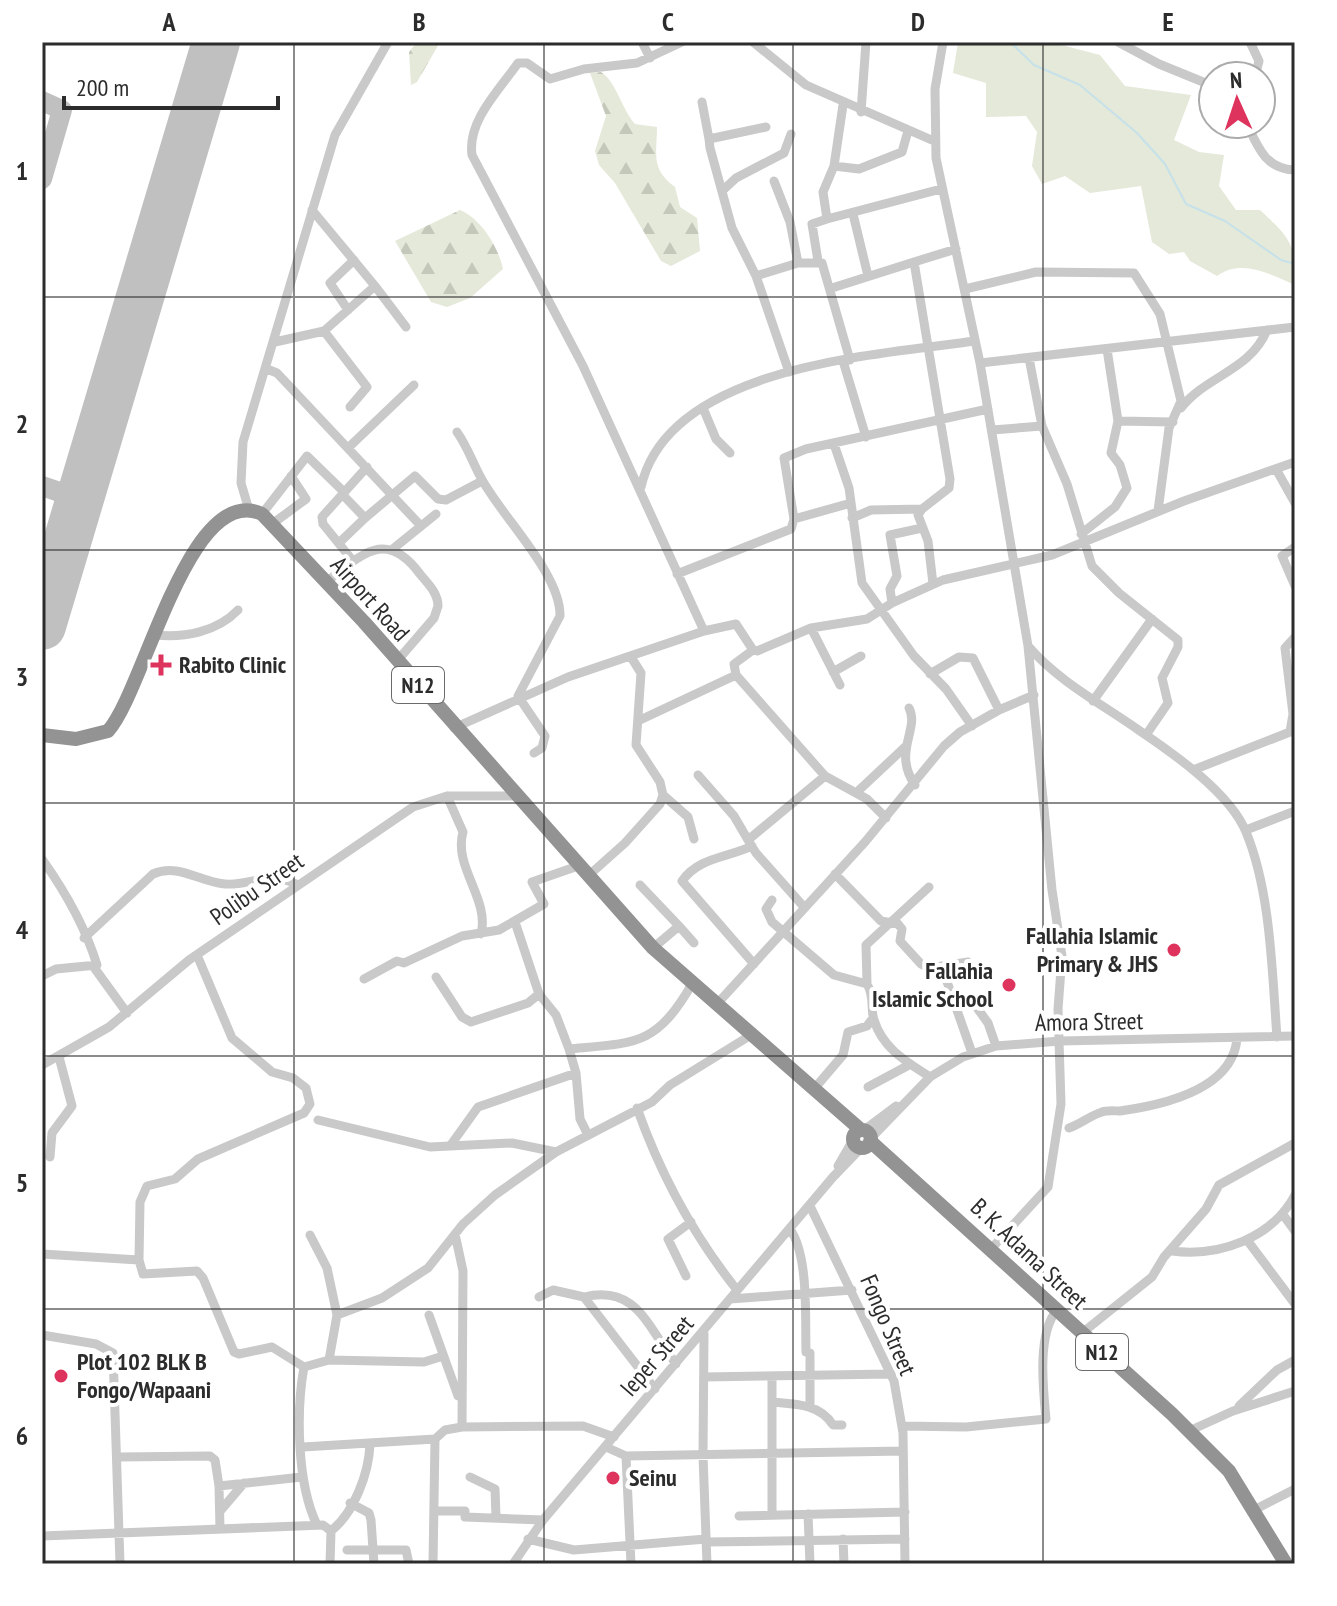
<svg xmlns="http://www.w3.org/2000/svg" width="1337" height="1606" viewBox="0 0 1337 1606" font-family="'PT Sans Narrow',sans-serif">
<defs>
<pattern id="forest-firs" width="22" height="20" patternUnits="userSpaceOnUse" patternTransform="scale(2)"><rect width="22" height="20" fill="#e4e9d9"/><path d="M5 1l3.5 6h-7zM16 11l3.5 6h-7z" fill="#c4c8ba"/></pattern>
</defs>
<rect width="100%" height="100%" fill="#fff"/>
<path fill="#e4e9d9" d="M958,42H1050L1100,55L1125,86L1191,95L1174,140L1199,152L1224,155L1219,186L1236,210H1260C1291,239 1295,242 1295,285C1270,274 1241,258 1217,276L1190,261L1184,252L1169,254L1152,242L1141,186L1090,193L1065,176L1042,184L1032,166L1037,132L1026,116L986,117V83L953,73Z"/>
<path fill="url(#forest-firs)" d="M417,42H440L417,82L411,85L409,52Z
M601,72C616,81 622,110 635,124L657,127C657,154 650,168 675,187L680,207L697,218L700,251L671,266L661,261L615,183L599,165L595,151L606,116L590,73Z
M460,210C481,219 498,246 503,269L470,298L447,307L431,302L395,241Z"/>
<g fill="none" stroke-linecap="round" stroke-linejoin="round">
<path stroke="#c6e1e9" stroke-width="2" d="M1010,42L1034,65L1080,85L1137,133L1165,164L1186,204L1225,221L1281,260L1295,264"/>
<path stroke="#c0c0c0" stroke-width="20" d="M42,101L62,110L42,179
M42,486L80,499"/>
<path stroke="#c0c0c0" stroke-width="48" d="M42,626L216,42"/>
<path stroke="#c9c9c9" stroke-width="9" d="M642,42L650,58
M682,42L637,63L584,69L550,79L527,63H518C500,89 467,121 472,155L583,366L704,631
M753,42L806,85L934,141
M943,42L935,89L936,158L980,363L1028,646C1059,682 1102,704 1140,731C1174,754 1230,793 1246,832C1271,892 1272,973 1277,1037
M1118,42L1159,64L1213,86
M1250,42L1259,61L1255,76
M702,102L709,139
M861,112L866,42
M1247,124C1258,148 1266,169 1295,170
M766,127L709,139L710,148L732,228L756,276L789,372
M834,166L859,169L902,152L908,131
M774,181L790,222L798,263
M722,191L736,178L784,153L791,134
M853,214L868,276
M827,219L941,189
M818,261L812,224L827,219L823,192L834,166L843,105
M756,276L798,263H822L850,360
M375,286L406,327
M832,288L914,262
M965,289L1036,272L1134,273L1160,314L1181,401L1169,428L1158,511
M348,310L330,283L354,260
M324,331L367,387L350,407
M275,342L324,331L375,286L312,210
M1029,358L1042,426
M843,361L866,437
M980,363L1295,327
M267,369L277,373L421,526
M703,408L716,439L730,453
M1181,408C1207,375 1250,371 1267,330
M1118,421L1173,422
M992,430L1042,426L1067,484L1092,566L1119,593L1178,640V647L1162,678L1168,703L1146,735
M457,432C467,446 472,461 480,476C499,514 561,573 560,616L518,696L545,736L542,748L534,753
M834,444L849,488L862,583L914,656L946,689L972,726
M348,448L414,385
M1276,469L1295,503
M641,487C668,366 876,355 975,341
M249,510L241,483L243,442L335,135L388,42
M262,514L307,456L344,492
M365,518L415,476L438,499L446,500L482,481
M852,518L871,510L922,509
M794,519L851,503
M272,524L306,499L291,476
M1081,534L1115,507L1127,488L1120,465L1111,453L1118,421L1107,349
M340,542L365,518L342,494
M1295,547L1282,556L1295,586
M394,548L436,514
M353,561L323,524L322,517L367,467
M677,574L791,529L794,519L784,458L806,449L988,409
M326,582C363,554 386,528 420,574C428,584 438,593 438,606L434,618L397,661
M933,584L928,541L918,515L922,509L949,488L950,479L914,262L956,249
M892,603L890,589L897,576L890,535L922,528
M811,628L840,685
M155,635C184,638 217,632 238,610
M753,650L734,664L736,675L825,776L867,799L886,818
M833,672L861,656
M930,674L959,657L973,658L999,710
M1093,701L1152,619
M909,708C920,729 892,752 915,785
M640,720L736,675
M454,728L568,677L704,631L736,624L753,650L757,651L811,628L867,619L892,603L943,580L1052,555L1184,501L1295,462
M1290,732L1293,714L1285,648L1295,637
M1193,770L1295,730
M698,775L734,816L748,840
M856,793L905,747
M663,795L688,817L694,839
M447,796L463,832C453,867 490,899 481,934
M1246,830L1295,811
M752,846C727,858 699,857 682,881L754,964
M42,859C64,890 86,929 97,965L93,966L127,1013
M835,874L881,921L898,924L902,929L900,941L921,964L945,976L972,1053
M588,876L625,843L660,804L663,795L660,782L636,745L641,673L631,657
M640,885L679,926L653,948
M772,900L766,909L772,922L834,975L867,984C875,997 870,1008 874,1020C883,1049 907,1062 930,1077
M804,907L756,853L748,840L825,776
M515,922L539,994L556,1015L569,1049L576,1073L580,1119L587,1133
M679,926L694,943
M84,938L153,874C179,863 199,882 225,884C255,886 266,869 298,885
M935,967L968,962
M42,976L56,969L97,965
M436,977L462,1017L471,1022L528,1003L539,994
M364,979L397,961L404,963L462,936L499,930L544,904L532,882L578,866
M867,984L866,945L929,887
M716,1005L865,842L944,746L960,732L999,710L1034,695
M975,1005L988,1023L996,1046
M569,1049C636,1043 656,1046 692,984
M42,1065L109,1027L189,960L413,807L447,796H515
M868,1087L909,1065
M814,1089L843,1055L848,1032L867,1026L873,1018
M637,1108C660,1173 694,1236 737,1290
M318,1120L430,1147L512,1143L556,1152
M1069,1128C1081,1124 1091,1115 1102,1112C1107,1110 1114,1111 1120,1111C1163,1105 1232,1090 1237,1039
M864,1130L896,1106
M871,1138L930,1077L963,1057L996,1046L1060,1041L1295,1036
M450,1146L478,1107L576,1073
M50,1157L52,1133L72,1106L59,1057
M838,1166L853,1140
M810,1206L894,1381L903,1433L905,1564
M1284,1216L1295,1231
M790,1229C809,1256 805,1319 806,1352L810,1353V1407
M455,1234L463,1271L462,1427L583,1426L614,1437
M310,1235L327,1268L337,1315
M1247,1240L1295,1304
M990,1250L1048,1187L1061,1104L1058,1009L1062,956L1052,890L1028,646
M1172,1251C1220,1257 1272,1238 1295,1195
M42,1254L139,1260L143,1274L197,1271L203,1278L234,1352L239,1354L272,1347L304,1367C296,1411 297,1484 317,1525
M139,1260L140,1202L147,1186L175,1179L198,1159L304,1113L310,1104L306,1088L293,1078L272,1072L232,1038L197,955
M686,1276L668,1239L691,1222
M539,1297L553,1290L584,1297L655,1389
M584,1297C637,1284 648,1328 676,1364
M730,1299L852,1290
M429,1315L458,1396
M1082,1333L1152,1277L1164,1257L1206,1209L1219,1185L1295,1143
M704,1334L703,1456L707,1564
M42,1335L96,1344L113,1353L120,1564
M329,1360L424,1362L443,1356
M304,1367L329,1360L337,1315L382,1298L428,1268L463,1224L495,1195L556,1152L652,1102L670,1085L751,1035
M704,1377L891,1374
M772,1402C796,1404 820,1404 833,1425H842
M1239,1406L1277,1370L1295,1360
M902,1426L966,1427L1046,1419C1043,1388 1037,1333 1057,1310
M1189,1431L1233,1411L1295,1391
M303,1447L435,1439L445,1430L462,1427
M606,1447L626,1456L903,1451
M626,1456L631,1564
M119,1457L210,1456L215,1460L219,1486
M470,1477L495,1489L496,1517
M350,1503L369,1513L371,1520L374,1564
M221,1510L244,1483
M1254,1510L1295,1489
M434,1511H465V1517L543,1520
M808,1514L810,1564
M772,1515V1376
M739,1516L905,1512
M220,1529L219,1486L302,1477
M331,1531C354,1513 369,1473 370,1444
M42,1536L323,1525L331,1531L330,1564
M528,1539L574,1550L706,1539
M843,1539L844,1564
M706,1542L905,1539
M347,1550H406L409,1564
M433,1564L435,1439
M513,1564L543,1520L833,1177L862,1147"/>
<path stroke="#939393" stroke-width="14" d="M42,735L76,739L108,731C144,692 189,480 262,514L364,622L653,948L861,1130
M853 1139a9 9 0 1 1 18 0a9 9 0 1 1-18 0Z
M870,1141L1172,1414L1229,1471L1286,1564"/>
</g>
<path fill="none" stroke="#2c2c2c" stroke-width="2" stroke-opacity="0.55" d="M294,42V1564M544,42V1564M793,42V1564M1043,42V1564M42,297H1295M42,550H1295M42,803H1295M42,1056H1295M42,1309H1295"/>
<g fill="#dd335d" stroke="#fff" stroke-width="3">
<path d="M157 653h8v8h8v8h-8v8h-8v-8h-8v-8h8z"/>
<circle cx="1174" cy="950" r="8"/>
<circle cx="1009" cy="985" r="8"/>
<circle cx="61" cy="1376" r="8"/>
<circle cx="613" cy="1478" r="8"/>
</g>
<g text-anchor="middle" stroke-width="8" stroke-linejoin="round" paint-order="stroke">
<g fill="#fff" stroke="#6b6b6b" stroke-width="2">
<rect x="392" y="667" width="52" height="36" rx="6"/>
<rect x="1076" y="1334" width="52" height="36" rx="6"/>
</g>
<g font-size="22" font-weight="bold" fill="#2c2c2c">
<text x="418" y="693">N12</text>
<text x="1102" y="1360">N12</text>
</g>
<g font-size="24" fill="#2c2c2c" stroke="#fff">
<text transform="translate(370 599) rotate(48)" y="8">Airport Road</text>
<text transform="translate(257 889) rotate(-35)" y="8">Polibu Street</text>
<text transform="translate(1089 1022) rotate(-1)" y="8">Amora Street</text>
<text transform="translate(1029 1254) rotate(43)" y="8">B. K. Adama Street</text>
<text transform="translate(888 1325) rotate(67)" y="8">Fongo Street</text>
<text transform="translate(657 1356) rotate(-49)" y="8">Ieper Street</text>
</g>
<g font-size="24" font-weight="bold" fill="#2c2c2c" stroke="#fff" text-anchor="start">
<text x="179" y="673">Rabito Clinic</text>
<text x="1158" y="944" text-anchor="end">Fallahia Islamic<tspan x="1158" dy="28">Primary &amp; JHS</tspan></text>
<text x="993" y="979" text-anchor="end">Fallahia<tspan x="993" dy="28">Islamic School</tspan></text>
<text x="77" y="1370">Plot 102 BLK B<tspan x="77" dy="28">Fongo/Wapaani</tspan></text>
<text x="629" y="1486">Seinu</text>
</g>
</g>
<rect width="1337" height="1606" fill="none" stroke="#ffffff" stroke-width="88"/>
<g transform="translate(1237 100) rotate(357)"><circle r="38" fill="#ffffff" stroke="#ababab" stroke-width="2"/>
<path d="M0-6L14 30L0 20L-14 30Z" fill="#dd335d"/>
<text y="-12" font-size="22" font-weight="bold" text-anchor="middle" fill="#2c2c2c">N</text>
</g>
<path d="M64 96v12h214v-12" fill="none" stroke="#2c2c2c" stroke-width="4"/>
<text x="76" y="96" font-size="24" fill="#2c2c2c" stroke="#ffffff" stroke-width="6" paint-order="stroke">200 m</text>
<rect x="44" y="44" width="1249" height="1518" fill="none" stroke="#2c2c2c" stroke-width="3"/>
<g font-size="26" text-anchor="middle" font-weight="bold" fill="#2c2c2c">
<text x="169" y="31">A</text>
<text x="419" y="31">B</text>
<text x="668" y="31">C</text>
<text x="918" y="31">D</text>
<text x="1168" y="31">E</text>
<text x="22" y="180">1</text>
<text x="22" y="433">2</text>
<text x="22" y="686">3</text>
<text x="22" y="939">4</text>
<text x="22" y="1192">5</text>
<text x="22" y="1445">6</text>
</g>
</svg>
